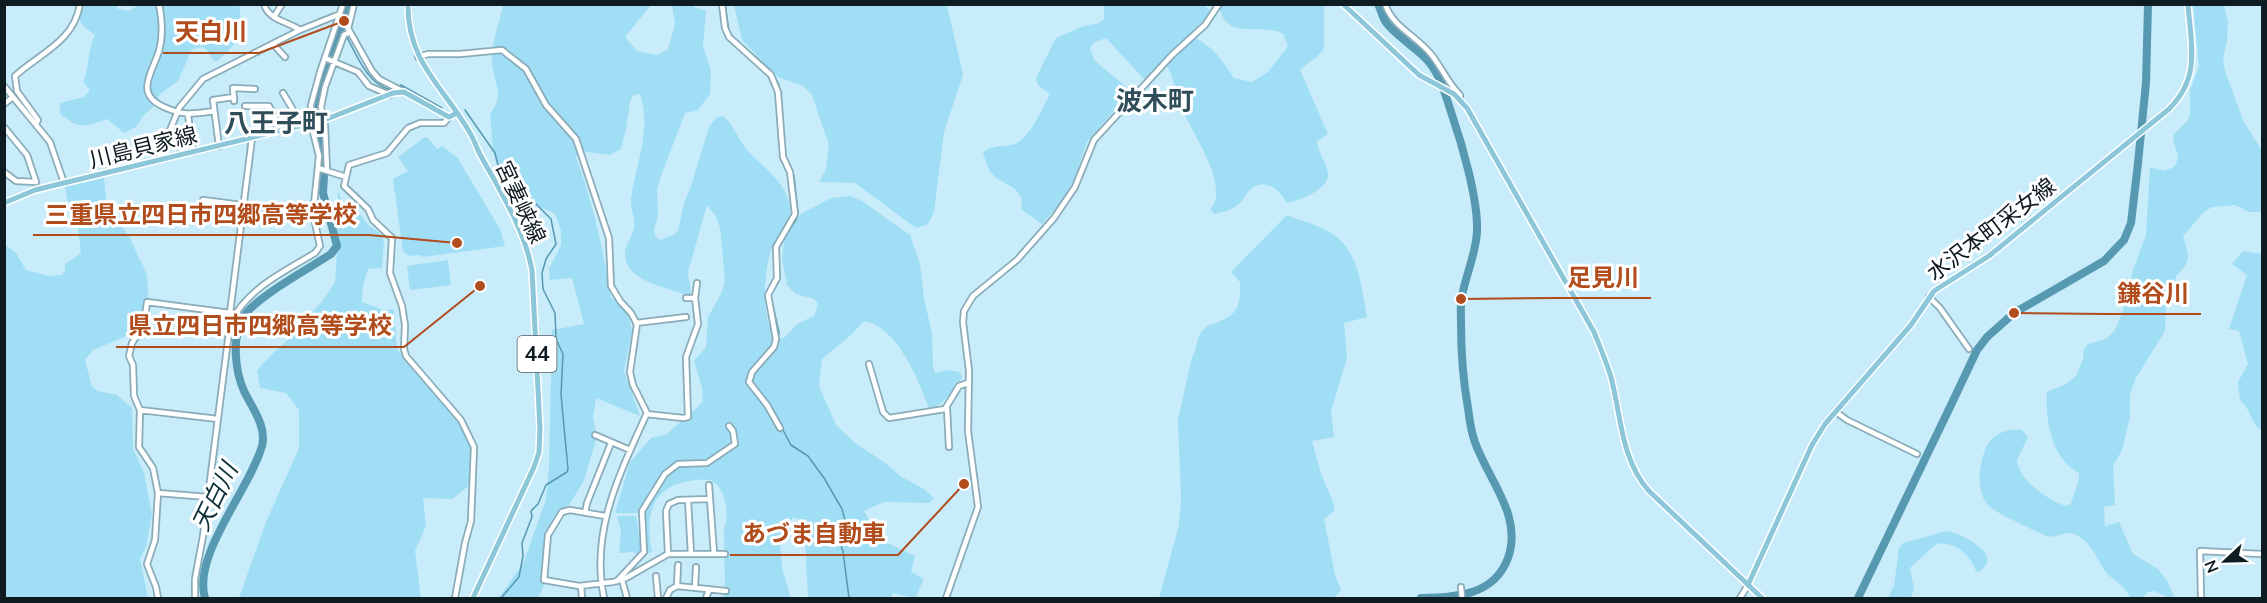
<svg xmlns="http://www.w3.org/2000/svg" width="2267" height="603" viewBox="0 0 2267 603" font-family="Mulish,'Noto Sans JP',sans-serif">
<rect width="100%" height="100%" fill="#c8ecfa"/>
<path fill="#a0def5" d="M1221,4L1324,5V48C1319,58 1307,62 1300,70L1328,134L1317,141C1318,153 1327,163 1328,174C1329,190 1298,201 1287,203C1279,189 1264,176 1249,191C1245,195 1243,202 1237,205C1231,210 1223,212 1215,214L1210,210C1212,207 1215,202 1216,198C1219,168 1192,134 1182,108C1176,93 1174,78 1166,64L1194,37C1213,47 1222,60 1234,78L1252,82L1268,72L1288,46L1283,34L1277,31C1250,26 1226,38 1219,6Z
M81,5H116L118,9L128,11L139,5H239C244,34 239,42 217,61H214L207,50L202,47L192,49L178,81L160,94L154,106L144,115L136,127L124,133L107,119C82,127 82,130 60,114V103L84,97L90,90L83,82C90,67 87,50 95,35C81,25 77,23 81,5Z
M503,5H651L625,37L637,51L657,55L668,49L675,24L672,5H693L694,7L706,11L703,46L711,71L710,94L698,110L685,113L661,176L657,189L658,216L654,229L655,236L660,240L673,235L678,231L684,203L691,186L709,127L717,117L723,116C734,125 738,139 747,150C763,168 787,182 790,208C792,220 778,235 773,245C764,267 759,321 777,338H784L797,324L814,316L818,304L814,299L796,294L787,285L782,259L785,234L801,214L831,198L850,196L862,201L910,235L920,264L924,298L932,334L933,367L935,373L947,370L960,372L962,378C953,389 944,407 929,408C918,380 898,327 864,321L851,335L822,359L819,386L836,425L855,443L884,462L900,476L924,489L934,498L929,503L884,502L864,511L881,540L915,556L911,572L924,579L915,598L893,593L891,598H808L804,521L793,517L780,542L782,568L791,598H723L725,590L724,528C730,515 726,489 712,481C706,478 696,480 689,481C650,488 645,517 652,552L646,554L639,513H615L630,462L651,438L667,434L703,402L702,388L694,361L706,347L708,317L722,292L725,280L720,227L715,215L707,205L688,272L691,294H684C664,287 623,280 625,252C626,243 634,235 634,226C635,217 630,207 631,198C636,163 652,130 640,94L634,95L630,101L626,129L621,149L610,155L579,151L576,157C593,203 603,249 611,297L621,304L629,317L632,331L624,371L640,416L596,398L593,418L597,437L584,480L570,504L551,522L547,535L545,571L548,577L539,596L535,598H499L524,562L546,499L549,466L552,330L584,324L572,278L550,280L549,269L561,245V231L557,219L554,213L535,205L521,191L502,181L493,151L490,114C506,94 493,83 492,61C491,45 500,20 503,5Z
M734,5H947L963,75L944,132L934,212L928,224L916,228L855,183L819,182L826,169L829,145L812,95L803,86L778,77L742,40Z
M1107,5H1204L1212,12L1144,79L1106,38L1093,43L1090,49L1095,61L1131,91L1087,142L1074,180L1063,200L1042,224L1021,209C1027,185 999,186 990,171C987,166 985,158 983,153C992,143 1008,149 1019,142C1033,131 1042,109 1050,94L1038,85L1036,78L1056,38L1081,27L1099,23L1104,19V6Z
M2193,5H2224L2228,23L2227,41L2223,58L2225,71L2243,120L2262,151V209L2259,212H2249L2235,205L2212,207L2204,212L2183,236C2189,256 2192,261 2176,276L2175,293L2166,308L2165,331L2136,378L2130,394V417L2122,450L2113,466L2115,505L2104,507L2105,526L2119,522L2133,554L2158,569L2167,581L2174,596L2169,598L2154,591L2147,592L2143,598H2130C2127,586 2114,582 2106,572C2097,559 2090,540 2074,534C2065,530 2056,539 2047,536C2039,533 1995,512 1990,507C1974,493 1979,458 1989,442C1995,433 2011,428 2022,430L2028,437L2017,460C2019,481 2047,499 2065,506L2071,504C2073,494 2080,482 2079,473C2051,458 2045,420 2047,392L2066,384L2076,376L2083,359L2084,349L2088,344L2106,339L2115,330L2123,311L2132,273L2146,235L2150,167L2164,171L2174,167L2177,161L2178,155L2173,141L2174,134L2188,120L2190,114V91L2199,66Z
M425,137L428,138L437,149L442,146L457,157L500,229L505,246L423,257L420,255L409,256L403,251L393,179L408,171L398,157Z
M104,178L107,208L129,236L147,275L149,312L144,324L129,335L93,350L85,360L92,387L98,391L117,395L132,408L133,449L144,473L152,514L146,547L140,559L148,598H5L4,244L16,253L26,270L49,276L62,275L65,270V264L81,253L78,228L69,210L65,186Z
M338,191L346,210L352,207L359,212L368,225L381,234L384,243L382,268L368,269L363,285L362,302L383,310L394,309L397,349L464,428L471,446L470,485L452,499L423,498L426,526L415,551L421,598H239L266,522L299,448V410L286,393L260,388L257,371C274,349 293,338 311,318V313L322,302L335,282L337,253L335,226Z
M1287,215C1301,221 1319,225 1331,233C1360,251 1361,287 1367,317L1344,323L1347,358L1331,411L1334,437L1312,441L1321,474L1334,504V511L1324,519L1335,575L1341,590L1334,598H1159L1179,525L1181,498L1178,420L1192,357C1198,349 1196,334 1205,328C1208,325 1214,324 1218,322C1240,313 1240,305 1240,282L1231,272Z
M2243,251L2262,254V429L2258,428C2250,417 2250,410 2240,400L2238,382L2248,364L2239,331L2229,329L2247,275L2232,264Z
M448,260L451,285L410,290L407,266Z
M617,516H636L640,541H642L643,549L640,556L633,552L619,553L621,531Z
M1947,531C1962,534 2005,554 1979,572L1976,571C1970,554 1955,541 1936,544L1910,568L1914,589L1911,598H1888L1894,586L1899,548L1903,543Z"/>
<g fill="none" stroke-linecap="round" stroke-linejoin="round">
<path stroke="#5699b1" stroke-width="1.5" d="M725,4L729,31L735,40
M342,28C354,48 366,86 392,90
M741,45C758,59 782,74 781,99
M399,86L401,85L442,108
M465,110L495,153L499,169L506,185L526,194L551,219L556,244L546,259L542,273L543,289L555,313L556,339L563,354L561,395L568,469L567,472L546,485L538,504L531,511L532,517L522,543L523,556L519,577L501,598
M781,242L796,220L798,214L794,176L786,157L782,121
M772,292L779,281V266
M772,302L779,332L778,341
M753,375L761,365
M777,419L791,445L808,456L824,478L842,509L845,520L839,541L843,551L849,598"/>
<path stroke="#5699b1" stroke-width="8" d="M1378,4C1381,10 1382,16 1385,21C1393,34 1417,48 1428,61C1441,76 1446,97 1452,115C1462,144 1478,199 1477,230C1477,251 1466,274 1462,296C1460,304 1461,314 1461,323C1461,352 1463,380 1468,408C1470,423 1472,438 1479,452C1493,485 1522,519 1508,558C1494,596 1456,597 1421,598
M205,598C192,555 250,489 262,446C267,426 252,408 244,391C235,371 232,340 242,319C252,299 310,268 331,254L337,246L323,193L325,159L317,105L320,82L330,55L338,41L349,4
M1858,598L1951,405L1977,350L1987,337L2014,313L2104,261L2124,240L2131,223L2138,163L2146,83L2148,4"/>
<g stroke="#8aacb9" stroke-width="8">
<path id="minor" d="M159,4C162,19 163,37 159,51C152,73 134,94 164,107C184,116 193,114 214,111
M264,4C268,20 289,22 300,30
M722,4L725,28L729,37L771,75L778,92L783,157L790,172L795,214L776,247L777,278L768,295L776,339L774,347L752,372L749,382L767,405L780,428
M1385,4C1393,27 1415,35 1430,53C1442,67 1446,81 1460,95V99
M340,14L372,71L379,79L404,92
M274,17L282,4
M348,29L354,4
M273,44L285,57
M418,57L428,54H460L502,50L526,69L546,105L576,139L609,238L611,286L620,301L631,313L637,324L630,372L633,385L647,413C620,473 590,531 604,598
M325,58L358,72L369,86L390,95
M4,86L50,142L64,183
M283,93L302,125
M234,101L233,88L255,89
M4,104L13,97
M245,106H269L275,117L279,131
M188,115L193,152
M449,117L444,123H420L408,128L387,153L349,165L344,186L368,209L373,220L392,238L390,273L402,306L405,325L404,349L406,356L461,420L474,447L471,521L465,543L455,598
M36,124L38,120L17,91L15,76C40,53 74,42 80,4
M4,127L27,155L36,182L16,181L4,172
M219,146L213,100L234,97
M158,160L179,108L203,79L300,30L340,14
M318,168L346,177
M327,170L325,125L321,107L325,87L344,35L350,32
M203,200L313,214
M1929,297L1940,308L1969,349
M686,298H695
M232,315L230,313L252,138
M636,323L686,317
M869,364L883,412L889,418L945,409L959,386L968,383
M947,408L949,447
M140,410L218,419
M1836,412L1847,420L1917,454
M646,414L683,418L688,417L686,357L698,324L695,298L697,283
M595,435L630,450
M709,485L710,499
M158,493L208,497
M688,500L691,554
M585,513L587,503L611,443
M605,516L570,510L562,512L548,535L544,580L579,586L613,582L626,578L668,554H725
M668,554L666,511L669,504L678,500L710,499L714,554
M656,576L658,598
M622,580L627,598
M617,581L644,552L642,511L665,474L678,464L707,463L735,444L733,431L729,426
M581,586L582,598
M677,586L678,565
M1461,587L1462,598
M695,588L696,567
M158,598L156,587L147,564L155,540L158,493L153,468L139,447L140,410L134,396L133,365L129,356L132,343L144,325L147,302L230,313
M195,598V579L203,536L230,324C246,289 285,271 315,253L320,246L313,214L319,156L311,124V105L320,72L343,4
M666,598L670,590L677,586L726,591
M706,598L709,590
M946,598L978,507L968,431L969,371L963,322L964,311L973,296L1017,260L1054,218L1075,187L1094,140L1172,55L1205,25L1219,4
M1740,598L1748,585
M2201,598L2200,551L2262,554"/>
</g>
<g stroke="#fff" stroke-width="8">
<path id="major" d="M408,4C407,62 444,87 470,133C475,141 477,150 482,158C502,194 524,229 532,270L540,429L539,452L534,467L473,598
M1343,4L1419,75L1454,94L1467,108L1594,332C1600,347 1606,361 1611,377C1621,415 1621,460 1649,491L1762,598
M4,203L35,190L324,120L393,93L404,92L449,117L457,113
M1748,585L1812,445L1825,424L1911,325L1934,291L1989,256L2169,109C2201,77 2191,46 2188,4"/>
</g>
<use href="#minor" stroke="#fff" stroke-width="4.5"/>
<use href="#major" stroke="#8bc6d9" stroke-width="5"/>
</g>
<g text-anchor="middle" stroke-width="6" stroke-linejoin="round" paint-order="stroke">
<rect fill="#fff" stroke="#565f63" stroke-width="1.5" x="517.5" y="336" width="39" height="36" rx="4.5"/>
<g font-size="21" font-weight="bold" fill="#0e1b20">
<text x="537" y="361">44</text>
</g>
<g font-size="22" fill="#0e1b20" stroke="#fff">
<text transform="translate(143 147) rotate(-14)" y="8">川島貝家線</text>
<text transform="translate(521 202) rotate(65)" y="8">宮妻峡線</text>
<text transform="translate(1991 229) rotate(-37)" y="8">水沢本町采女線</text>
</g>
<g font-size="24" font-style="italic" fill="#0d2f39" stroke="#fff">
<text transform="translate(215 497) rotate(-64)" y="8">天白川</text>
</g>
<g font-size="26" font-weight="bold" fill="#2f4e5a" stroke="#fff">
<text x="1155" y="110">波木町</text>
<text x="276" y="132">八王子町</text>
</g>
</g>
<path fill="none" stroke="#b14c1c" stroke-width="2" d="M344 21L259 53H163M457 243L369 235H33M1461 299L1555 298H1651M2014 313L2105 314H2201M480 286L404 347H116M964 484L898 555H730"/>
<g fill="#b14c1c" stroke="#fff" stroke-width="2">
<circle cx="344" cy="21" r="6"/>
<circle cx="457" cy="243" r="6"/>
<circle cx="1461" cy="299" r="6"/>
<circle cx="2014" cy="313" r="6"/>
<circle cx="480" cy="286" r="6"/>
<circle cx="964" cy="484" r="6"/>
</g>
<g font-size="24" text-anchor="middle" font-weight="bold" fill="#b14c1c" stroke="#fff" stroke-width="6" stroke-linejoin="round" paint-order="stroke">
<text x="211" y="40">天白川</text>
<text x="201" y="223">三重県立四日市四郷高等学校</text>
<text x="1603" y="286">足見川</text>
<text x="2153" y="302">鎌谷川</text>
<text x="260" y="334">県立四日市四郷高等学校</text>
<text x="814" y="542">あづま自動車</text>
</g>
<rect width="2267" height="603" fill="none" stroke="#0e1b20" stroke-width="12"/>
<g transform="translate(2225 561) rotate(248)" stroke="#ffffff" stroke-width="4.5" paint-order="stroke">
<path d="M0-4.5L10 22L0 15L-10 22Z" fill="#0e1b20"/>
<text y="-9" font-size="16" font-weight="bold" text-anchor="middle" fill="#0e1b20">N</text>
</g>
</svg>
